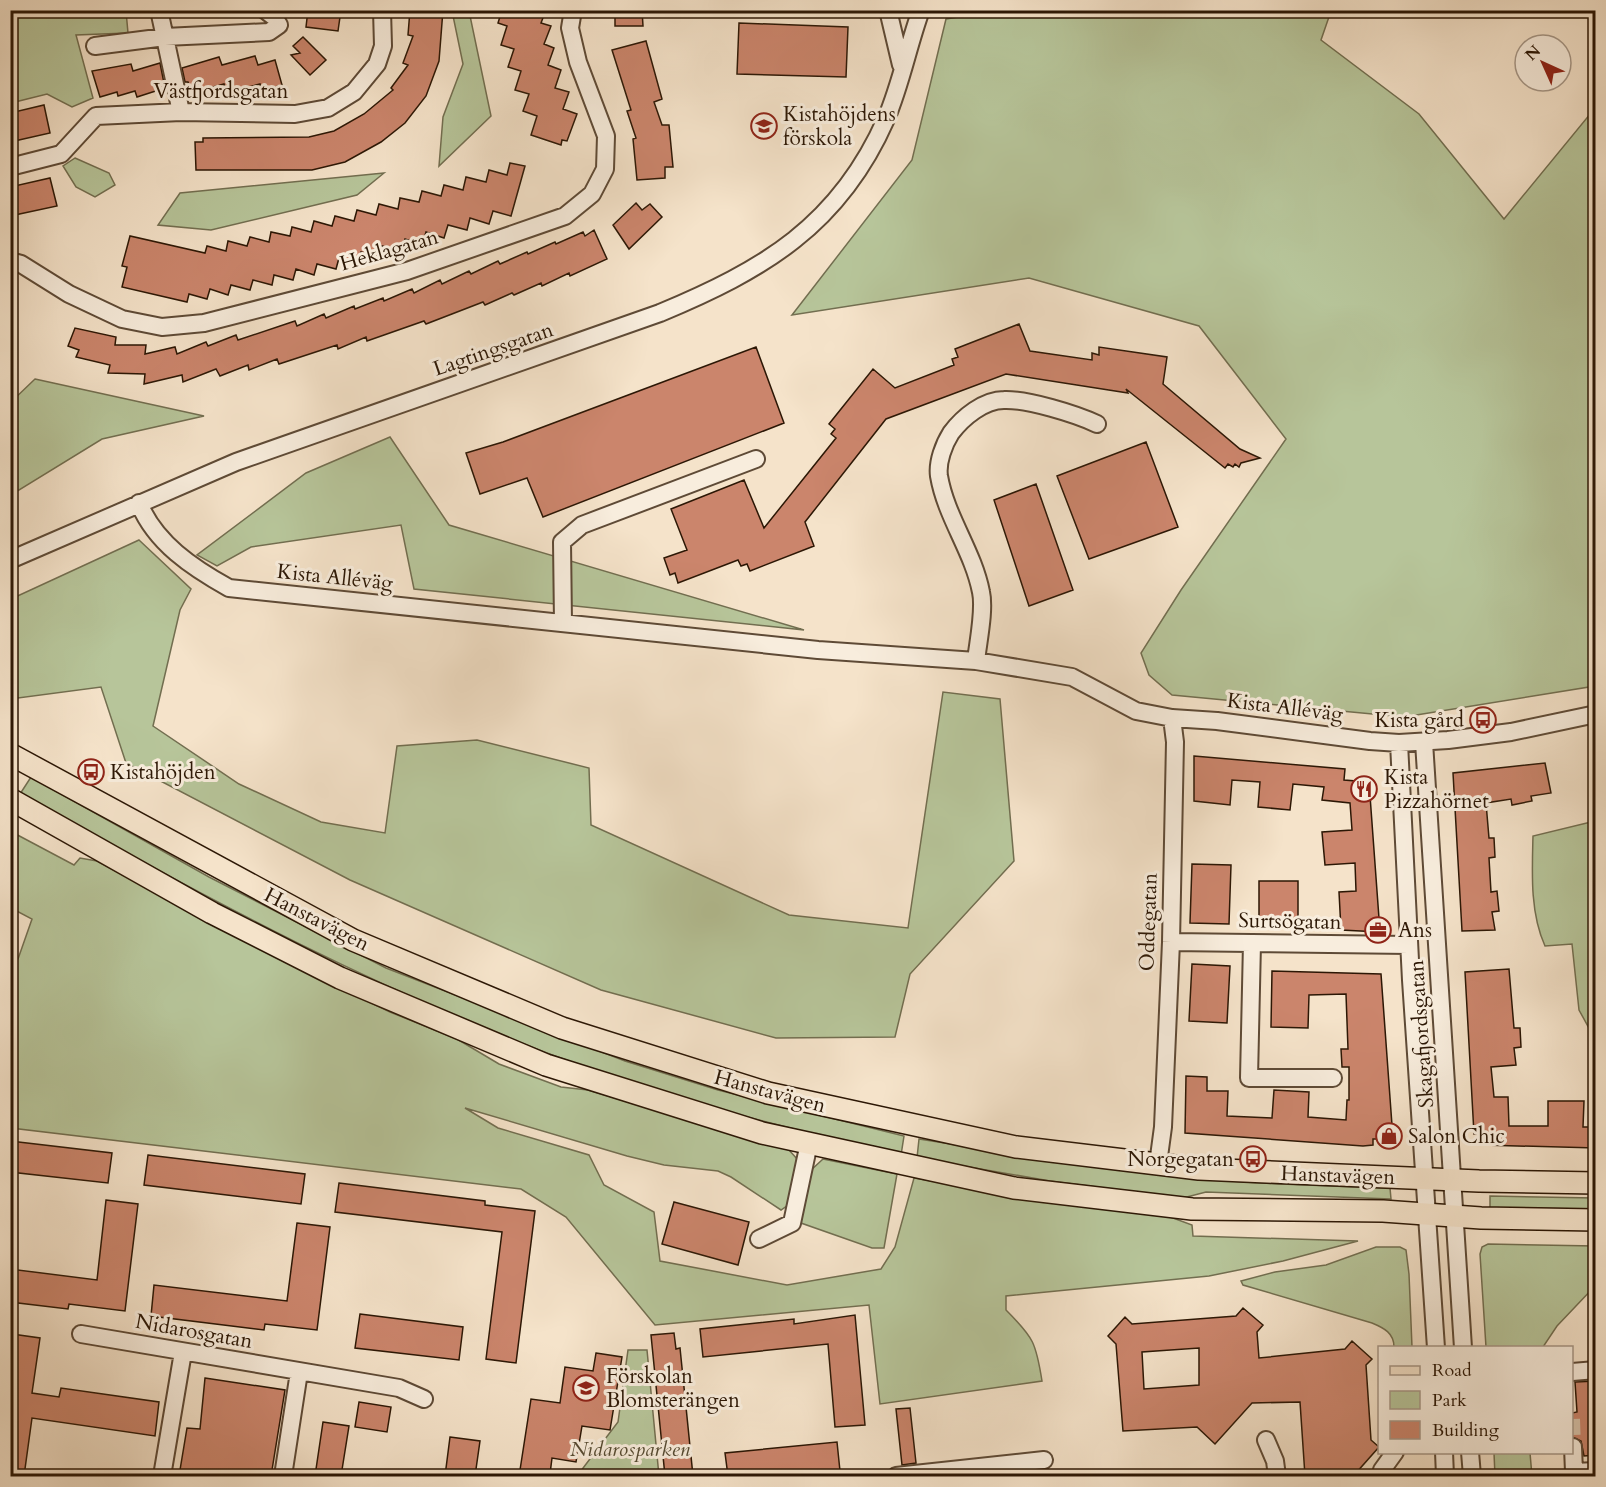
<svg xmlns="http://www.w3.org/2000/svg" width="1606" height="1487" viewBox="0 0 1606 1487" font-family="Cardo,serif">
<rect width="100%" height="100%" fill="#f5e3ca"/>
<filter id="stains"><feTurbulence type="fractalNoise" baseFrequency=".00333" numOctaves="4"/><feColorMatrix values="0 0 0 0 .2 0 0 0 0 .09 0 0 0 0 .02 0 0 0 .5 -.17"/></filter>
<radialGradient id="worn" r=".72"><stop offset=".6" stop-color="#630" stop-opacity="0"/><stop offset="1" stop-color="#630" stop-opacity=".3"/></radialGradient>
<path fill="#b7c59a" stroke="#726e50" stroke-width="1.5" d="M1002,10L1331,11L1321,40L1419,114L1504,219L1595,108V686L1404,717L1172,695L1149,675L1141,653L1181,590L1286,439L1199,326L1029,278L792,315L912,160L946,19Z
M10,11H126L128,33L76,35L93,98L72,107L47,94L11,103Z
M452,11H469L491,116L439,166L443,117L463,64Z
M75,158L109,173L115,185L95,197L76,187L63,166Z
M384,173L357,195L211,230L158,225L180,193Z
M35,379L204,416L102,439L11,495V402Z
M390,437L449,525L804,630L414,589L401,525L251,547L217,566L197,555L306,473Z
M139,540L191,589L180,610L153,726L239,784L321,822L385,833L397,746L477,740L589,768L591,825L789,915L908,928L943,692L1000,699L1014,861L910,974L895,1037L776,1038L601,990L350,880L126,763L101,687L18,698L11,689V599Z
M31,777L209,877L386,968L625,1061L718,1090L904,1136L901,1155C796,1130 692,1105 591,1069C390,998 205,898 20,794Z
M1595,821H1596L1595,1039L1579,1010L1572,944L1545,946C1530,913 1532,873 1533,836Z
M10,831L74,865L80,858L97,861L249,943L390,1012L457,1039L499,1064L561,1087L588,1090L789,1150L798,1160L791,1203L781,1210L731,1177L718,1171L664,1165L627,1156L465,1108L498,1128L589,1155L604,1185L654,1212L660,1261L787,1285L881,1269L895,1247L914,1178L1063,1203L1165,1215L1192,1225L1193,1236L1358,1241L1283,1261L1209,1276L1006,1296V1310C1034,1338 1036,1343 1042,1381L880,1404L869,1305L655,1325L566,1217L521,1189L11,1128V963L18,959L32,919L11,908Z
M919,1139C1008,1153 1096,1168 1185,1177C1254,1184 1322,1186 1390,1188L1391,1199L1206,1192L1183,1198L1050,1181L917,1158Z
M823,1159L897,1174L884,1248H872L801,1223L797,1218L809,1172Z
M1490,1196L1595,1198V1209L1490,1208Z
M1488,1244L1595,1246V1286L1557,1326L1543,1347H1486L1480,1254L1482,1247Z
M1376,1247H1400L1406,1250L1409,1274L1412,1347H1394C1394,1333 1384,1328 1372,1323L1243,1285L1241,1281L1275,1272L1326,1265Z
M628,1350H647L659,1476H577L618,1422Z
M1494,1453H1530L1532,1476H1495Z"/>
<path fill="#cb856c" stroke="#2c1705" stroke-width="1.5" fill-rule="evenodd" d="M308,10H341L338,31L306,27Z
M410,10H443L439,61L426,96L405,123L381,142L345,162L312,170H196L195,142H203V138L309,137L334,131L364,114L393,90L391,88L408,65L403,63L413,36L408,35Z
M502,10H546L541,23L551,26L544,44L554,48L548,65L561,70L555,88L569,92L563,109L577,114L567,141L562,140L561,145L531,135L537,116L523,111L529,94L515,90L521,71L508,67L514,49L501,45L507,26L498,23Z
M615,10H642L643,26H615Z
M739,23L848,27L846,77L737,74Z
M303,37L326,60L310,75L291,55L300,53L293,46Z
M646,41L662,99L654,102L662,125H669L673,167H665V178L637,180L633,139L636,138L627,111L631,110L612,50Z
M255,56L258,65L275,60L282,85L262,91L260,84L227,93L224,84L192,93L188,82H185L182,68L219,57L222,65Z
M160,63L165,88L137,97L135,91L118,96L117,92L100,97L92,71L131,64L133,71Z
M44,105L50,133L10,142V113Z
M510,163L525,166L511,216L493,211L489,224L470,218L467,230L448,225L444,238L426,232L422,245L405,239L401,251L382,246L379,257L361,252L358,263L339,258L336,269L317,264L314,275L296,269L293,280L274,275L272,285L253,280L250,290L231,285L228,295L210,289L207,299L189,294L187,302L122,287L127,267L122,266L130,236L205,253L207,246L226,251L228,241L247,246L250,237L269,242L271,232L290,236L292,227L311,232L314,221L332,226L335,216L354,221L357,210L376,215L379,204L398,209L400,198L419,202L422,191L441,196L444,185L463,190L466,177L486,182L489,170L507,175Z
M50,178L57,206L10,216V187Z
M636,203L642,210L650,204L662,217L629,249L613,225Z
M594,230L607,259L570,276L569,273L542,286L541,283L514,295L512,293L485,305L483,302L426,324L424,321L367,341L366,337L338,349L337,345L279,364L277,359L249,370L248,365L220,376L216,369L183,382L182,375L144,384L145,374L108,373L110,365L76,357L79,350L68,346L75,328L116,337L115,345H146L145,354L175,347L177,354L206,342L208,346L236,335L238,340L295,321L297,326L324,314L326,318L354,306L355,309L383,298L384,301L412,289L414,293L440,280L442,284L469,271L471,274L498,261L500,264L527,252L528,254L555,242L556,244L583,232L585,236Z
M1019,324L1030,351L1092,360V353L1099,355V347L1167,357L1163,384L1240,449L1260,458L1241,463L1239,467L1235,464L1233,467L1228,464L1225,468L1126,389L1128,393L1006,374L886,419L805,522L814,546L750,571L747,564L741,566L738,560L678,583L675,573L670,575L664,558L687,550L671,509L744,480L764,528L836,438L831,434L835,429L829,424L873,369L895,388L954,365L952,359L958,357L955,349Z
M756,347L784,423L543,517L527,478L480,494L466,453L503,442Z
M1146,442L1178,527L1089,559L1057,476Z
M1036,484L1073,590L1029,606L994,500Z
M1194,756L1345,769L1344,780L1369,782L1380,932L1341,930L1339,892L1356,891L1355,863L1325,865L1322,832L1352,830L1350,803L1322,800L1324,787L1293,784L1290,810L1258,807L1260,782L1232,780L1230,805L1194,801Z
M1545,763L1551,793L1531,796L1532,801L1512,805L1511,799L1486,803L1489,838H1494L1495,857L1489,858L1491,892L1497,891L1499,911L1492,912L1495,930L1462,931L1453,773Z
M1192,864L1231,865L1229,924L1190,923Z
M1259,881H1298V928L1259,926Z
M1192,964L1230,966L1227,1023L1189,1021Z
M1509,969L1514,1028H1520L1521,1047L1514,1048L1516,1065L1491,1067L1494,1097H1508L1509,1126H1548V1101H1584L1583,1127H1596V1148L1483,1145L1484,1133L1474,1134L1465,972Z
M1272,971L1381,974L1393,1139H1373V1145L1363,1146L1185,1133L1186,1076L1207,1077V1091H1228L1227,1116L1272,1118L1274,1090L1309,1092L1308,1117L1346,1120L1347,1100H1349V1067H1342L1341,1049H1348L1346,994L1309,995L1308,1028L1271,1027Z
M10,1141L112,1153L108,1183L10,1172Z
M148,1155L305,1174L301,1204L144,1185Z
M339,1183L485,1201V1205L535,1211L516,1363L486,1359L502,1232L335,1212Z
M106,1200L138,1204L125,1311L69,1304L68,1309L10,1302V1269L97,1280Z
M674,1202L749,1222L738,1265L662,1244Z
M297,1223L330,1227L317,1330L265,1324L264,1330L151,1316L154,1285L287,1301Z
M1243,1308L1263,1325L1257,1332L1259,1358L1345,1349L1352,1341L1372,1359L1366,1365L1371,1440L1379,1447L1356,1473L1355,1476H1305L1300,1402L1252,1403L1215,1444L1197,1427L1123,1431L1116,1344L1108,1336L1125,1317L1132,1324L1236,1316ZM1199,1348V1385L1144,1389L1142,1352Z
M360,1314L463,1327L459,1360L355,1348Z
M855,1315L865,1425L835,1427L828,1344L703,1357L700,1329L794,1319V1324Z
M674,1333L676,1349L680,1348L693,1476H665L651,1335Z
M12,1334L40,1338L32,1393L59,1397L61,1388L159,1402L155,1436L32,1418L24,1476H10Z
M596,1353L622,1357L610,1430L582,1426L576,1462L552,1458L550,1474L520,1470L531,1399L560,1403L565,1367L593,1371Z
M205,1378L285,1390L271,1476H179L187,1428L200,1429Z
M1596,1381V1455L1584,1456L1581,1441L1572,1437V1413L1577,1412L1575,1382Z
M359,1402L391,1407L387,1432L355,1427Z
M910,1408L916,1463L902,1465L896,1409Z
M323,1422L349,1426L341,1476H315Z
M450,1437L480,1441L475,1476H445Z
M837,1442L840,1471L779,1476H728L725,1453Z"/>
<g fill="none" stroke-linecap="round" stroke-linejoin="round">
<path stroke="#d7c4ac" stroke-width="16" stroke-dasharray="16 8" stroke-linecap="butt" d="M1572,1419L1573,1447"/>
<g stroke="#5e4a36" stroke-width="20">
<path id="minor" d="M159,10L181,112
M888,10L901,65
M95,46L165,37L269,32L279,25L274,17L265,10
M10,167L61,154L96,116L181,112L295,114L328,108L354,92L377,64L383,46L382,10
M10,261L21,264L69,294L122,319L162,327L204,323L407,271L565,216L592,194L605,169L606,136L578,62L570,28L573,10
M139,503C155,543 193,568 229,588L818,650L976,661L1072,677L1136,711L1172,718L1217,721L1370,741L1399,743L1448,740L1511,732L1596,714
M10,560L236,462L660,313C763,270 839,226 886,119C901,84 908,46 921,10
M563,623L562,542L582,525L756,459
M976,661C978,642 985,610 981,592C973,551 946,517 939,476C937,462 944,444 951,433C963,417 984,400 1004,400C1027,399 1076,414 1097,424
M1424,742L1463,1348
M1399,743L1411,980L1436,1348
M1171,942L1409,945
M1252,943L1249,1078H1333
M1158,1164L1163,1127L1171,942L1175,742L1172,718
M759,1239L792,1223L809,1143
M81,1334L399,1388L424,1399
M1572,1372L1596,1370
M1266,1440L1275,1461L1277,1476
M1573,1447L1574,1472L1596,1471
M1444,1452L1445,1476
M1470,1452L1472,1476
M162,1476L183,1352
M283,1476L299,1372
M896,1476L1044,1460
M1381,1476L1382,1470L1395,1452"/>
</g>
<g stroke="#2c1705" stroke-width="24">
<path id="major" d="M10,754L353,940L562,1028L768,1093L1016,1147L1199,1169L1479,1181L1596,1183
M10,799L212,913L340,978L546,1065L762,1133L1014,1188L1192,1209L1383,1211L1481,1218L1596,1220"/>
</g>
<use href="#minor" stroke="#f8eddd" stroke-width="16"/>
<use href="#major" stroke="#f5e3ca" stroke-width="21"/>
</g>
<defs>
<g id="school-ring" transform="scale(1.35)"><circle r="9.5" fill="#f8eddd" stroke="#8f2418" stroke-width="1.5"/><path d="M0-5L7-2L0 1L-7-2ZM-4 1L0 2.5L4 1V4Q0 6-4 4Z" fill="#8f2418"/></g>
<g id="bus-ring" transform="scale(1.35)"><circle r="9.5" fill="#f8eddd" stroke="#8f2418" stroke-width="1.5"/><path d="M-5-6H5V4H4V6H2V4H-2V6H-4V4H-5ZM-3.5-4V0h7V-4ZM-3.5 1.2v1.5H-2V1.2ZM2 1.2v1.5H3.5V1.2Z" fill="#8f2418"/></g>
<g id="restaurant-ring" transform="scale(1.35)"><circle r="9.5" fill="#f8eddd" stroke="#8f2418" stroke-width="1.5"/><path d="M-5-6h1v4h1v-4h1v4h1v-4h1v5L-1.5 .5V6h-2V.5L-5-1ZM5-6V6H3V1.5H1.5Q1.5-4 5-6Z" fill="#8f2418"/></g>
<g id="office-ring" transform="scale(1.35)"><circle r="9.5" fill="#f8eddd" stroke="#8f2418" stroke-width="1.5"/><path d="M-6-3h4V-5.5h4V-3h4V5H-6ZM-1-4.5V-3h2v-1.5ZM-6 0V1H6V0Z" fill="#8f2418"/></g>
<g id="shop-ring" transform="scale(1.35)"><circle r="9.5" fill="#f8eddd" stroke="#8f2418" stroke-width="1.5"/><path d="M-5-2.5h2.3a2.7 3.5 0 0 1 5.4 0H5L5.5 6h-11ZM-1.5-2.5h3a1.5 2.3 0 0 0-3 0Z" fill="#8f2418"/></g>
</defs>
<g fill-rule="evenodd">
<use href="#school-ring" x="764" y="126"/>
<use href="#bus-ring" x="1483" y="720"/>
<use href="#bus-ring" x="91" y="772"/>
<use href="#restaurant-ring" x="1364" y="789"/>
<use href="#office-ring" x="1378" y="930"/>
<use href="#shop-ring" x="1389" y="1136"/>
<use href="#bus-ring" x="1253" y="1159"/>
<use href="#school-ring" x="586" y="1388"/>
</g>
<g text-anchor="middle" stroke-width="6" stroke-linejoin="round" paint-order="stroke">
<g font-size="21" fill="#2c1705" stroke="#f8eddd">
<text x="221" y="98">Västfjordsgatan</text>
<text transform="translate(389 250) rotate(-16)" y="7">Heklagatan</text>
<text transform="translate(493 349) rotate(-19)" y="7">Lagtingsgatan</text>
<text transform="translate(335 577) rotate(6)" y="7">Kista Alléväg</text>
<text transform="translate(1285 707) rotate(7)" y="7">Kista Alléväg</text>
<text transform="translate(317 919) rotate(27)" y="7">Hanstavägen</text>
<text transform="translate(1290 921) rotate(1)" y="7">Surtsögatan</text>
<text transform="translate(1148 922) rotate(-88)" y="7">Oddegatan</text>
<text transform="translate(1421 1034) rotate(-94)" y="7">Skagafjordsgatan</text>
<text transform="translate(770 1091) rotate(15)" y="7">Hanstavägen</text>
<text transform="translate(1338 1175) rotate(2)" y="7">Hanstavägen</text>
<text transform="translate(194 1331) rotate(10)" y="7">Nidarosgatan</text>
</g>
<g font-size="21" fill="#2c1705" stroke="#f8eddd" text-anchor="start">
<text x="783" y="121">Kistahöjdens<tspan x="783" dy="24">förskola</tspan></text>
<text x="1464" y="727" text-anchor="end">Kista gård</text>
<text x="110" y="779">Kistahöjden</text>
<text x="1384" y="784">Kista<tspan x="1384" dy="24">Pizzahörnet</tspan></text>
<text x="1398" y="937">Ans</text>
<text x="1408" y="1143">Salon Chic</text>
<text x="1234" y="1166" text-anchor="end">Norgegatan</text>
<text x="606" y="1383">Förskolan<tspan x="606" dy="24">Blomsterängen</tspan></text>
</g>
<g font-size="21" font-style="italic" fill="#564b32" stroke="#f8eddd">
<text x="630" y="1456">Nidarosparken</text>
</g>
</g>
<rect width="1606" height="1487" fill="none" stroke="#f5e3ca" stroke-width="36"/>
<rect x="12" y="12" width="1582" height="1463" fill="none" stroke="#2c1705" stroke-width="3"/>
<rect x="18" y="18" width="1570" height="1451" fill="none" stroke="#2c1705" stroke-width="1.5"/>
<rect x="1378" y="1346" width="195" height="108" fill="#f8eddd" stroke="#a69787" stroke-width="1.5"/>
<rect x="1390" y="1366" width="30" height="9" fill="#f5e3ca" stroke="#a69787" stroke-width="1.5"/>
<text x="1432" y="1376" font-size="18" fill="#2c1705">Road</text>
<rect x="1390" y="1391" width="30" height="18" fill="#b7c59a" stroke="#a69787" stroke-width="1.5"/>
<text x="1432" y="1406" font-size="18" fill="#2c1705">Park</text>
<rect x="1390" y="1421" width="30" height="18" fill="#cb856c" stroke="#a69787" stroke-width="1.5"/>
<text x="1432" y="1436" font-size="18" fill="#2c1705">Building</text>
<g transform="translate(1543 63) rotate(315)"><circle r="28" fill="#f8eddd" stroke="#a69787" stroke-width="1.5"/>
<path d="M0-4.5L10 22L0 15L-10 22Z" fill="#8f2418"/>
<text y="-9" font-size="16" font-weight="bold" text-anchor="middle" fill="#2c1705">N</text>
</g>
<rect width="100%" height="100%" filter="url(#stains)"/>
<rect width="100%" height="100%" fill="url(#worn)"/>
</svg>
